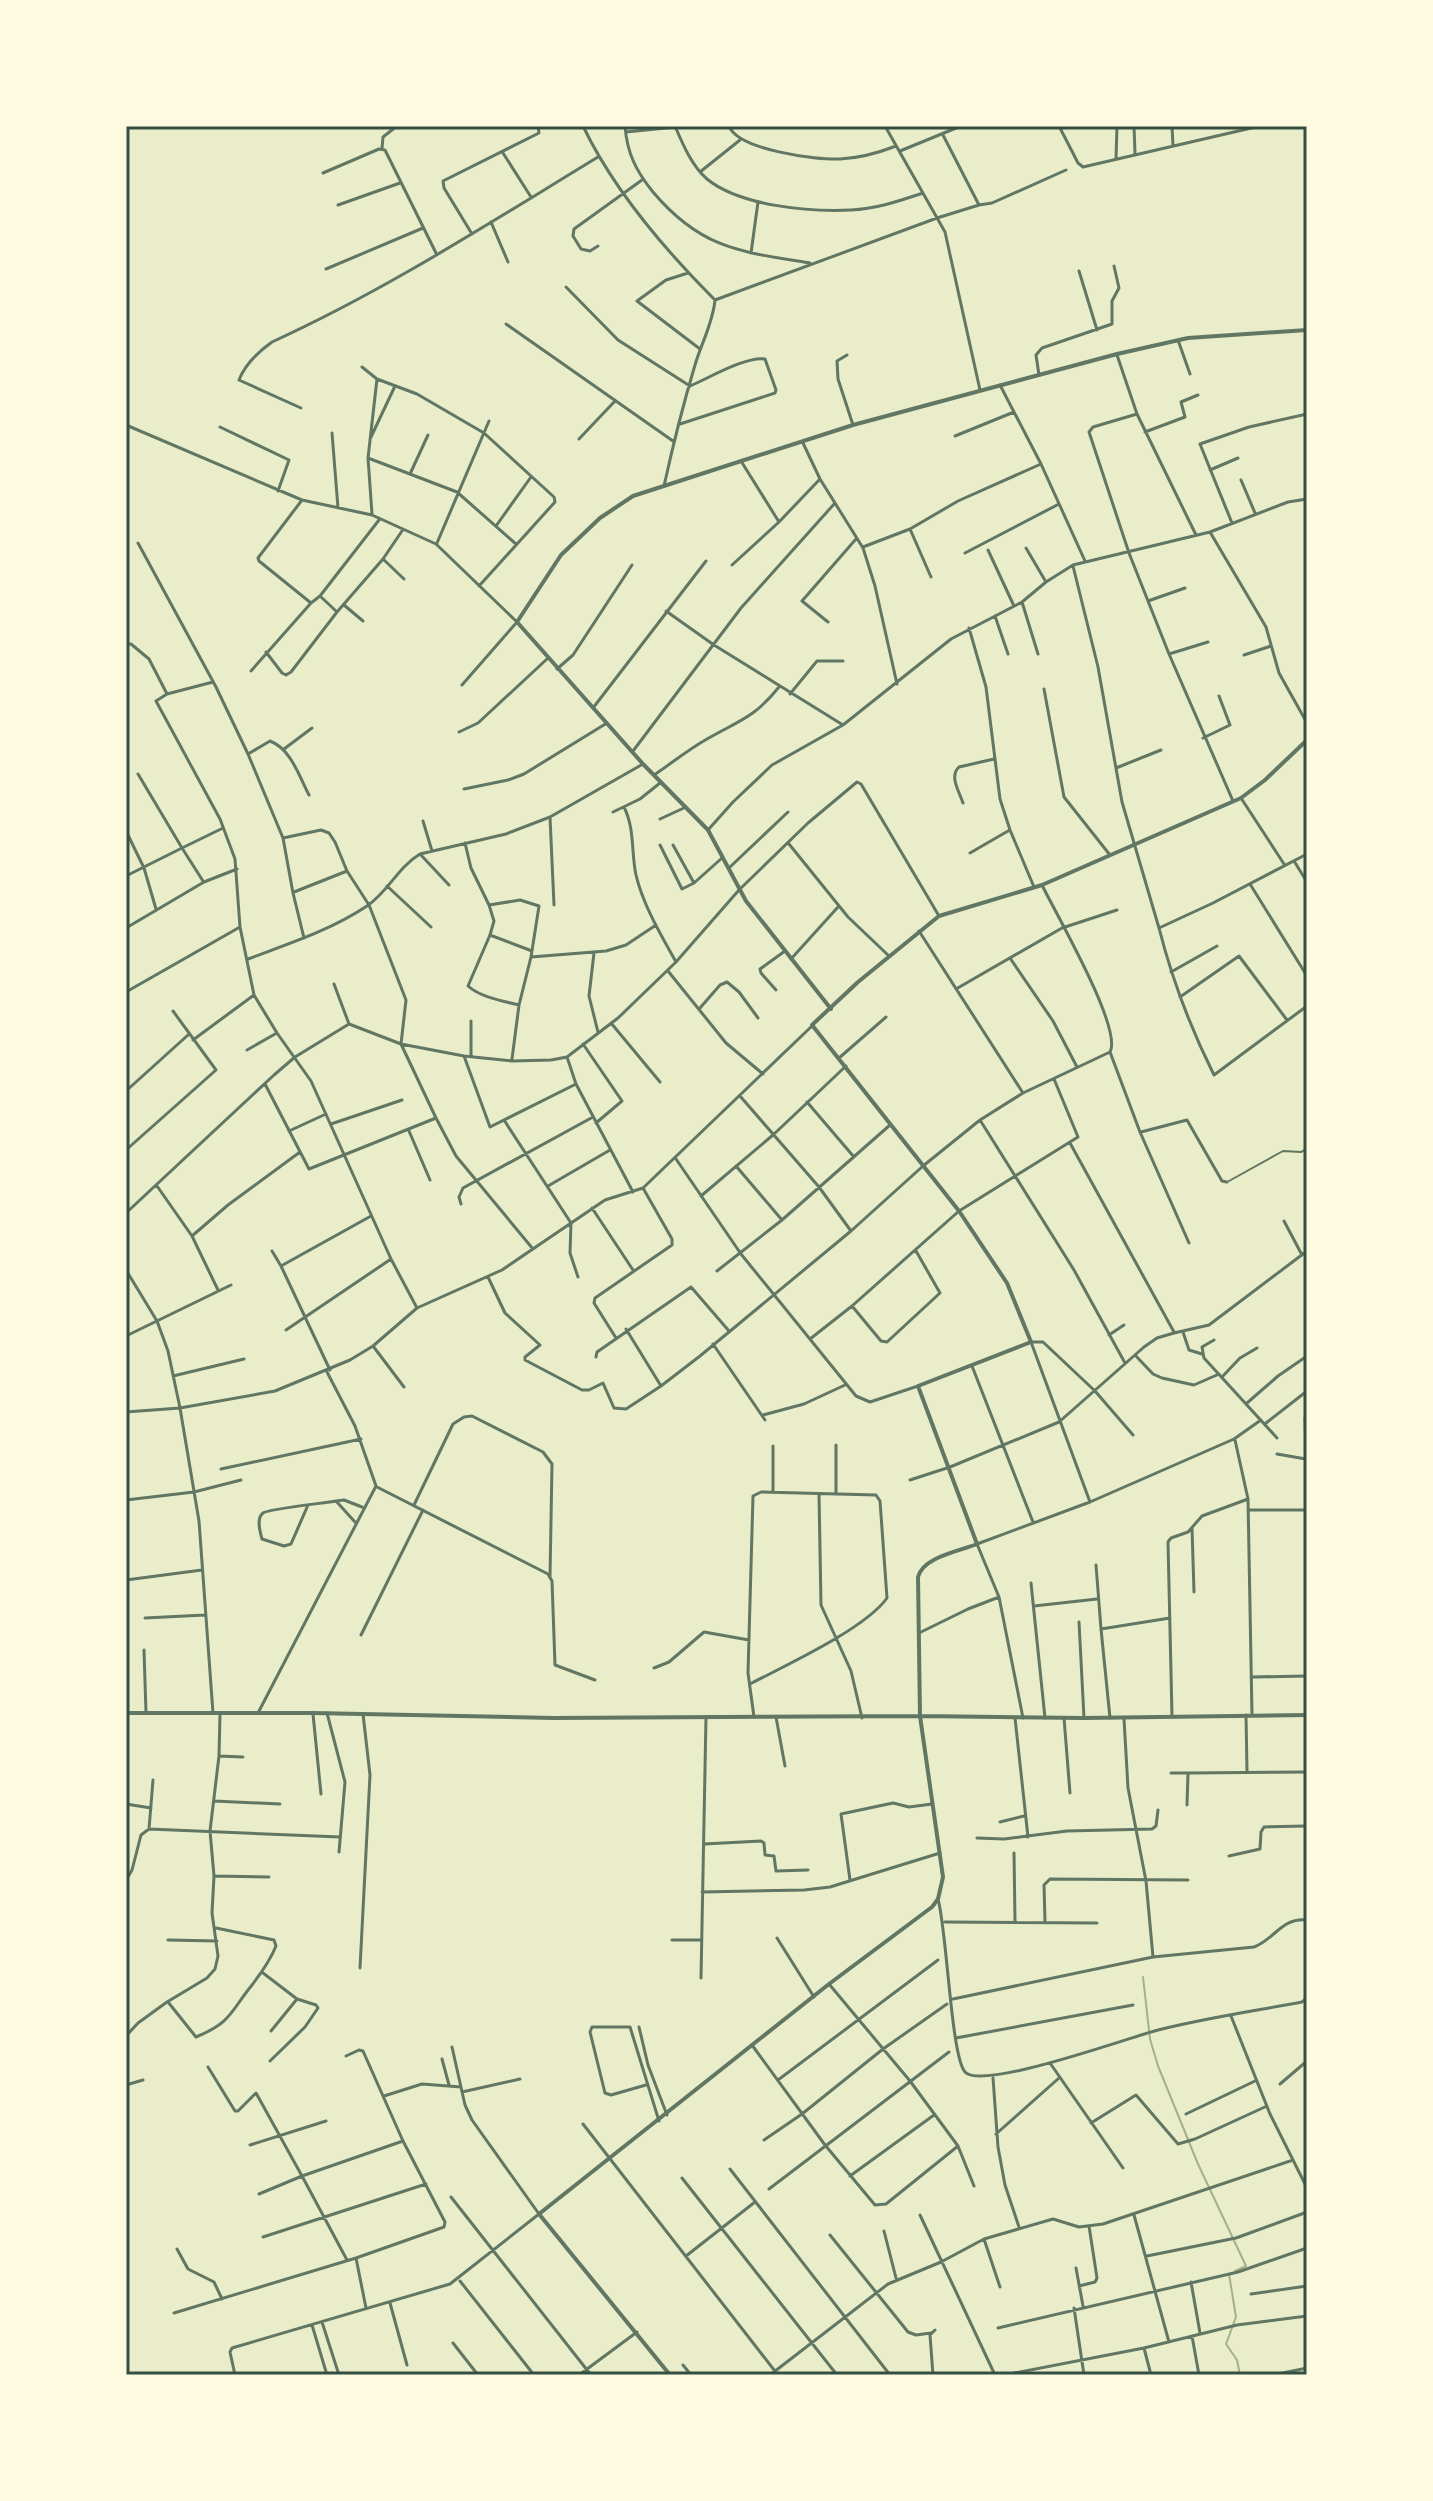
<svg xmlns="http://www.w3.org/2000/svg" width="1433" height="2501" viewBox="0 0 1433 2501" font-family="Karla,sans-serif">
<rect width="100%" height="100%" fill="#e9edc9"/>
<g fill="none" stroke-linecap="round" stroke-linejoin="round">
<path stroke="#a3b18a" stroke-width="2" d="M1143,1977L1150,2039L1158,2066L1198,2164L1246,2266L1235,2271
M1229,2274L1236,2317L1226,2344L1237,2360L1240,2375"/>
<path stroke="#617663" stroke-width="2" d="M1229,1181L1283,1151L1301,1152L1307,1149"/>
<path stroke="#617663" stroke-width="3" d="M583,126C614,191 664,249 715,300C713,323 701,344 695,365C683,405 673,445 664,486
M625,126C627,153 636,171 653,192C701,249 741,252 810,263
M675,126C683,145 692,166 707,179C740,206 809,212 851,210C876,209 899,201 923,193
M729,126C738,150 816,160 840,159C860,158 878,153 896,146
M885,126L945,232L980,390
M1059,126L1078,163L1083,167L1260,126
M1134,126L1135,154
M1172,126L1173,146
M626,132L676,127
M943,135L979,205
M382,149L383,137L397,126
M900,151L961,126
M503,153L531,197
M1116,158L1117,126
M700,172L740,140
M323,173L379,149L385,150L436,253
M338,205L400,183
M491,222L508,262
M472,234L444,188L443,181L539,133L538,126
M598,246L590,251L581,249L573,236L574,229L642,180
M751,253L758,202
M326,269L423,228
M1079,271L1097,330
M688,273L666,280L637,301L700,349
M566,287L618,340L690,386C709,378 746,356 765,359L776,390L775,393L680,424
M715,300L937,218L979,205L992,203L1066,170
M506,324L673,441
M1178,340L1190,374
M847,355L837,361L838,379L853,425
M1117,355L1137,414L1196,535
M362,367L377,379L417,394L484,433L554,497L555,502L479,586
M1039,375L1036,355L1042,348L1112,324V301L1119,288L1114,266
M1000,385L1041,464L1085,561
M301,408L239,380C245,364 258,352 272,342C386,290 491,222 598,157
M1137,414L1093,427L1089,432L1129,553L1169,654L1233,801
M126,425L302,500L372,515L436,544L517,622L462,685
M220,427L289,460L278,491
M1145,432L1185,417L1181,402L1198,395
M332,433L338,508
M955,436L1014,412
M371,437L395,386
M579,439L615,401
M803,443L820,479
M368,458L457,492L516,544
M741,461L779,522
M1210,470L1238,458
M410,474L428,435
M1241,480L1255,513
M302,500L258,558L259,561L311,603
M372,514L368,458L377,379
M1232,523L1200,444L1249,427L1307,414
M496,526L531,477
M910,529L931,577
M1210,532L1266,627L1279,673L1307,723
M138,543L216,687L248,754L283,838L293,893L304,938
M437,543L489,421
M863,547L910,529L958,501L1041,464
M1026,548L1046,582
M988,550L1014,606
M965,553L1059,504
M383,559L404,579
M732,565L779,522L820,479L863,548L875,586L897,684
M1073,566L1098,667L1122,802L1159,928
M1148,601L1185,588
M1022,602L1038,654
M344,605L363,621
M666,611L714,645L843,725
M337,612L383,559L402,531
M995,616L1008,654
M828,622L802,601L856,539
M969,628L986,687L1000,799L1010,830L1034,887
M126,644H131L149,659L167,694
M266,652L282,673L286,675L291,672L337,612L320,596
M1169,654L1208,642
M1244,655L1271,646
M557,669L573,655L632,565
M251,671L311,603L320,596L379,520
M213,682L167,694L156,701L220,819L235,859L240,927L254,995L277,1033L311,1081L391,1259L417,1308
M1044,689L1064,797L1110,855
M790,694L817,661H843
M593,708L706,561
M459,732L478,723L547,659
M1203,738L1230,725L1219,696
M284,749L312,728
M633,751L741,608L835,503
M248,754L270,741C291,749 299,776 309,795
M1116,768L1161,750
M654,775C672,763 689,749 707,739C740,720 754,718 779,687
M464,789L508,780L524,774L607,723
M1241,798L1284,864
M963,803C959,791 949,776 959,767L994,759
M624,807C635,829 631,852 636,875C643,905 661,935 676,962
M613,812L640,799L660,783
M550,817L554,905
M660,819L686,807
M423,821L432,851
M708,830L733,802L772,765L843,725L951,639L1022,602L1046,582L1073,565L1210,532L1288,502L1307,499
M126,831L144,868L156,909
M465,843L471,868L489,905
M789,844L848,917L889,956
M660,845L682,889L694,883L722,858
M673,845L694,883
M970,853L1008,831
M420,854L449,885
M1307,854L1213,903L1159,928C1172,979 1190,1027 1214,1075L1307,1006
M1294,861L1307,882
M730,867L788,812
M126,876L182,848L138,774
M203,881L182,848L223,828
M1250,884L1307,976
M387,886L431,927
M294,892L347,871
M126,928L204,882L237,869
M919,931L1023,1093
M490,935L494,921L489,905L520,900L539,906L531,957
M594,953L589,996L598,1032
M1010,958L1053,1021L1077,1067
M248,959C288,944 331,930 367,906C388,892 398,867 420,854L506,834L550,817L643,764
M791,959L838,907
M668,971L726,1043L763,1074
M1171,972L1217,946
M334,984L349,1024
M956,989L1062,928L1117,910
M776,990L761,973L760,969L785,951
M126,992L240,927
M1180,997L1239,956L1287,1020
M519,1005C503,1001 480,997 468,986L490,935L532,951
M700,1008L720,985L727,982L739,992L758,1018
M611,1023L660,1082
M193,1040L254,995
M583,1044L622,1101L596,1123
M247,1050L275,1034
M1110,1052L1140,1132L1189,1243
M464,1056L490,1127L576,1084
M471,1056V1021
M567,1057L576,1084L633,1192
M839,1058L886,1017
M512,1059L519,1005L531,957L606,951L626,945L656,925
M265,1084L309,1169L436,1118L401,1044L406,1000L369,905L347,871L335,842L329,833L321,830L283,838
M126,1091L188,1035
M740,1096L819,1187L851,1231
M807,1102L854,1157
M436,1118L456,1156L533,1249
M504,1120L571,1223L570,1253L578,1277
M980,1120L1074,1270L1125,1363
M331,1124L402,1100
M289,1131L326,1114
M409,1131L430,1180
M1141,1132L1187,1120L1222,1181L1227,1182
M1070,1143L1174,1332
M126,1150L216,1070L173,1011
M676,1159L741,1254L856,1396L870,1402L918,1386
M736,1166L782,1220
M157,1186L192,1236L218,1290
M548,1186L610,1150
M701,1196L773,1135L846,1066
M461,1204L459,1197L463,1188L593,1117
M592,1208L633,1270
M126,1213L274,1075L295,1057L349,1024L401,1044L464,1056L512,1061L551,1060L567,1057L618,1018L676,962L739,890L808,823L857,782L861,784L939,916
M1284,1221L1302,1255
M192,1236L228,1205L300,1152
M272,1251L281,1266L371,1216
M281,1266L330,1370
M126,1270L157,1321L168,1351L180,1408L199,1521L213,1713
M717,1271L782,1220L890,1125
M488,1277L505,1313L540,1345L525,1357V1360L582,1390H589L603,1383L614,1408L626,1409L661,1386L700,1356L851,1231L923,1166L980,1120L1023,1093L1110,1052C1123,1029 1056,914 1042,885
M852,1306L881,1341L887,1342L940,1293L916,1251
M626,1329L661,1386
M286,1330L391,1259
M1183,1332L1189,1350L1202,1354
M1109,1335L1124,1325
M126,1336L231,1285
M616,1338L594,1303L595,1298L672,1245V1239L643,1188
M810,1339L852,1306L959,1211L1078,1137L1054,1079
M1214,1340L1202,1347L1204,1358L1277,1438
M713,1344L765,1420
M373,1346L404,1387
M1135,1355L1153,1374L1162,1378L1194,1385L1219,1374
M596,1357L597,1352L691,1287L729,1331
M972,1366L1033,1522
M173,1376L244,1359
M1222,1377L1240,1358L1257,1348
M1247,1403L1278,1376L1307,1356
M126,1412L180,1408L275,1391L350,1360L373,1346L417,1308L502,1270L605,1200L643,1188L812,1026
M763,1415L804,1404L845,1385
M1305,1418L1307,1482
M1266,1423L1307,1391
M1235,1440L1248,1499L1252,1715
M1277,1454L1306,1459
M221,1469L361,1439
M910,1480L950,1467L1059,1422L1144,1347L1157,1338L1174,1333L1209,1325L1307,1251
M377,1487L548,1574L552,1581L555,1665L595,1680
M773,1492V1446
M836,1493V1445
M819,1494L821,1605L851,1671L862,1718
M126,1500L194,1492L241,1480
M336,1501L344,1500L362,1507
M1090,1502L1031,1342H1043L1095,1391L1133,1435
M308,1505L291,1544L284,1546L262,1539C260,1532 256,1518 263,1513C268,1509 325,1503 336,1501L355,1522
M414,1505L453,1424L464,1417L472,1416L543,1452L552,1464L550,1577
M1248,1510H1307
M1192,1528L1194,1592
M1096,1565L1101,1629
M126,1580L202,1570
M1031,1583L1045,1718
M1034,1606L1097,1599
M145,1618L205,1615
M1079,1622L1084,1718
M919,1633L968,1609L999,1597
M361,1635L423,1510
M144,1650L146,1713
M654,1668L669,1662L704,1632L749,1640
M1251,1677L1307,1676
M750,1684C786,1665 865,1629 887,1598L880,1501L876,1495L761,1492L753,1496L748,1673L754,1717
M258,1713L376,1486L355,1426L327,1372
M327,1713L345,1782L339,1852
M313,1714L321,1794
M1246,1715L1247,1771
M1172,1716L1168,1542L1171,1538L1188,1532L1202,1516L1248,1499
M776,1717L785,1766
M1015,1718L1028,1837
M1023,1718L999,1597L977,1544L1090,1502L1234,1439L1261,1420
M1064,1718L1070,1793
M1110,1718L1101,1629L1170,1618
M1124,1719L1128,1788L1146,1881L1153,1957
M219,1756L243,1757
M1171,1773H1188
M214,1801L280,1804
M126,1804L151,1808
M1187,1805L1188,1773L1307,1772
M1000,1822L1024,1816
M149,1829L153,1780
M977,1838L1004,1839L1067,1831L1152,1829L1156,1826L1158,1810
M704,1844L761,1841L764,1843L765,1855L774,1856L776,1871L808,1870
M1014,1853L1015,1921
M1229,1856L1260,1849L1261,1832L1264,1827L1307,1826
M214,1876L269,1877
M126,1880L132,1870L141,1835L149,1829L340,1837
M850,1880L841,1814L893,1803L909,1807L932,1804
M702,1892L804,1890L830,1887L940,1853
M938,1899C947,1931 951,2056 965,2072C982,2091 1130,2037 1158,2030C1205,2018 1254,2011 1302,2002L1307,1998
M945,1922L1097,1923
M1045,1922L1044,1885L1050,1879L1188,1880
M777,1938L814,1997
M168,1940L217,1941
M672,1940H700
M360,1968L370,1775L363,1714
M263,1973L297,1999L316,2005L318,2008L305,2027L270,2061
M701,1978L706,1717
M829,1984L910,2081L958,2146L974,2186
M953,1999L1153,1957L1254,1947C1275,1939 1282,1917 1307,1920
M168,2002L196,2037C232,2022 230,2012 252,1985C262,1972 270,1961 276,1946L274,1940L216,1928
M1231,2016L1270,2114L1307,2188
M639,2027L648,2065L667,2115
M271,2031L297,1999
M126,2036L138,2023L167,2002L207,1978L215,1969L218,1956L212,1913L214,1876L210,1831L219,1756L220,1714
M956,2038L1133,2005
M752,2045L825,2145L875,2205L886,2204L958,2146
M442,2059L449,2085
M1050,2063L1123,2168
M208,2067L235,2111H238L256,2093L302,2176L259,2194
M993,2078L998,2147L1005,2185L1019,2227
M778,2080L938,1960
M1280,2084L1307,2061
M126,2085L143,2080
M646,2085L611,2095L605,2093L590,2032L592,2027H630L659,2121
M462,2092L520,2079
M384,2096L422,2084L461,2087
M1186,2114L1255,2081
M1091,2123L1136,2095L1178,2144L1195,2139L1267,2106
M583,2124L778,2375
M996,2134L1059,2078
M764,2140L802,2114L883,2049L947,2004
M250,2145L326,2121
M730,2169L890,2375
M850,2176L934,2115
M682,2178L837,2375
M769,2189L949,2052
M451,2197L591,2375
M920,2215L995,2375
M1134,2215L1169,2342
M884,2231L896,2278
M830,2235L908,2332L916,2335L931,2333
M263,2237L426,2184
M984,2239L1000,2287
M177,2249L188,2269L214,2282L222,2299
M686,2256L755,2202
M1147,2256L1236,2238L1307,2212
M356,2258L366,2308
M347,2260L302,2176L403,2141
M1076,2268L1083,2306
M460,2281L534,2375
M1191,2282L1200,2333
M1079,2286L1095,2282L1097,2278L1089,2226
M1251,2294L1307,2286
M390,2303L407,2365
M1074,2308L1084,2375
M174,2313L356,2258L444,2227L445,2222L403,2141L363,2051L359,2050L346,2056
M322,2322L339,2375
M312,2325L327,2375
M998,2328L1238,2272L1307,2248
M1192,2336L1199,2375
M453,2343L478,2375
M1144,2348L1151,2375
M683,2365L691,2375
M235,2375L230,2352L232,2348L450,2284L539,2214L472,2120L465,2105L452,2047
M579,2375L637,2332
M770,2375L888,2284L941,2262L984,2239L1053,2219L1079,2227L1103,2224L1293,2160
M933,2375L930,2335L935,2330
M1004,2375L1144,2348L1237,2325L1307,2316
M1273,2375L1307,2368"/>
<path stroke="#617663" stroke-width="4" d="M831,1009L746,901L708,830L643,764L517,622L561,555L600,518L633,496L853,425L1117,354L1188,338L1307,330
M126,1713H313L553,1718L920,1716L1084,1718L1307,1715
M670,2375L539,2214L829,1984L932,1907L938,1899L943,1877L920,1716L918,1577C923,1557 960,1551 977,1544L918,1386L1031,1342L1007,1283L959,1211L812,1025L858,982L939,916L1042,885L1241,798L1265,780L1307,740"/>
</g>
<rect width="1433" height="2501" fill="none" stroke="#fefae0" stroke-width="256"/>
<rect x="128" y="128" width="1177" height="2245" fill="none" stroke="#344e41" stroke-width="3"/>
</svg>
